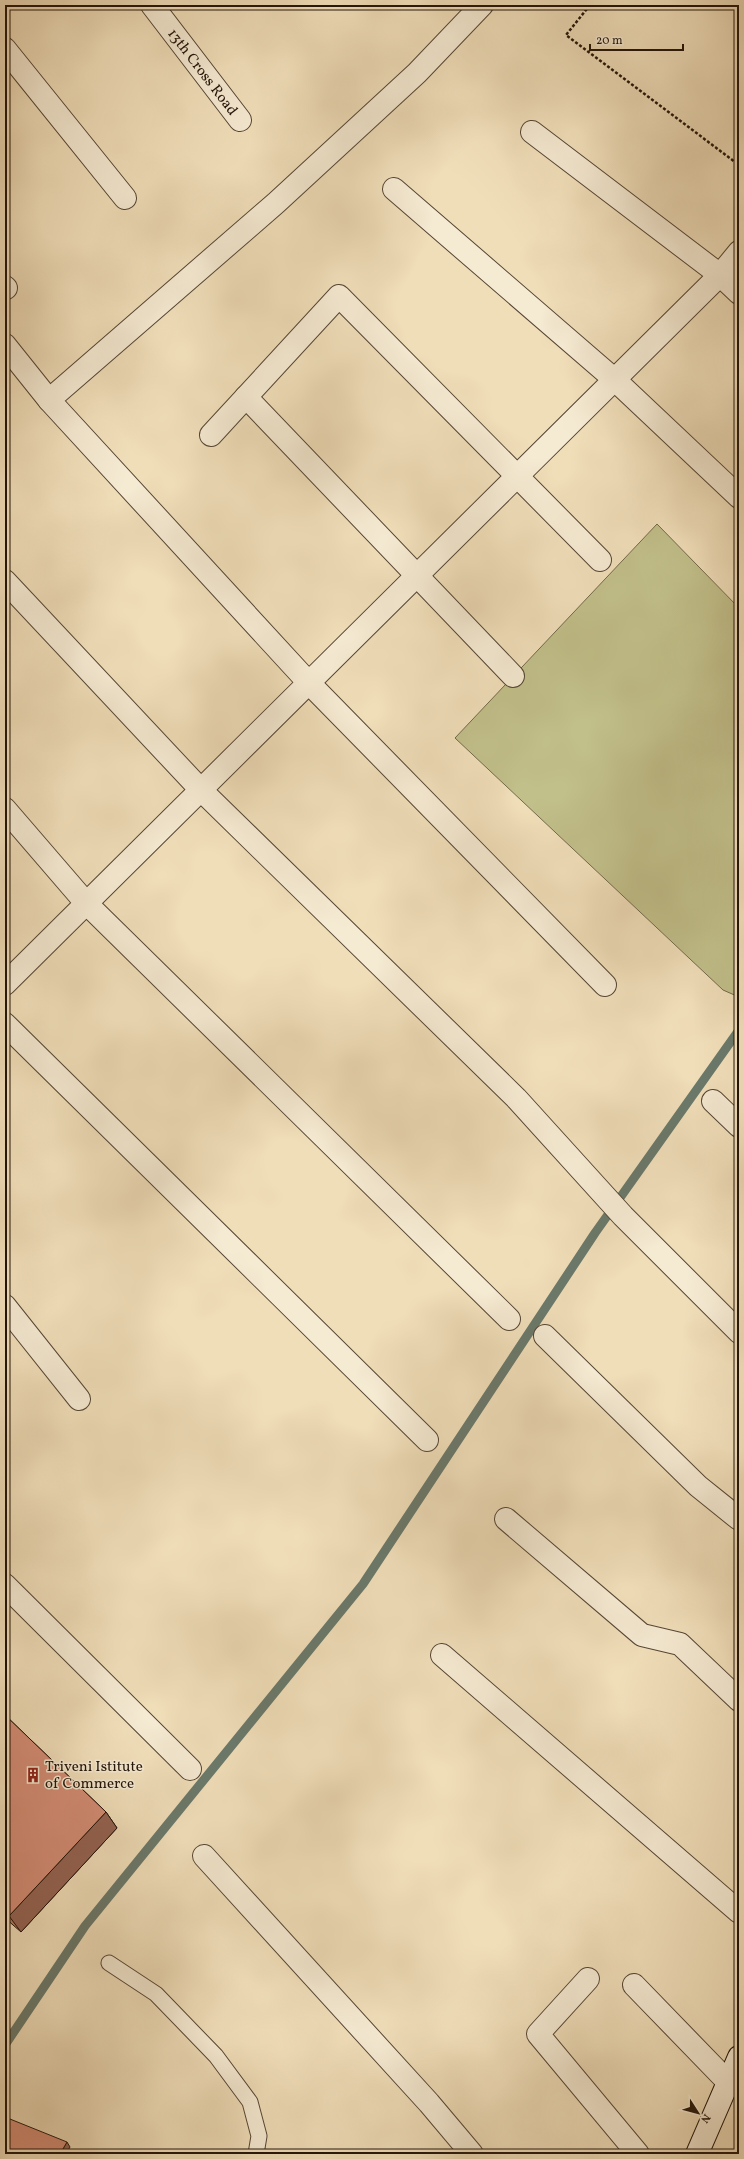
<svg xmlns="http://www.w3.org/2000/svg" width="744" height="2159" viewBox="0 0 744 2159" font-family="Vollkorn,serif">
<rect width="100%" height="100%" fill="#f0deb9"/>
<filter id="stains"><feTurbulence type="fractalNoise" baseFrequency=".005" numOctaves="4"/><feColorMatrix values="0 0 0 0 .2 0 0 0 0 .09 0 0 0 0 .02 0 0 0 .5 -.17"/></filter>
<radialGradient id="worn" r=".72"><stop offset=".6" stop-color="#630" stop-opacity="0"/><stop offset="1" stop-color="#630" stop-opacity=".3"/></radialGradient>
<path fill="#c1bf8a" stroke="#726a4a" d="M657,524L739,608V997L723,990L455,738Z"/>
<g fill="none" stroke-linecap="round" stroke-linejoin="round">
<path stroke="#6a796b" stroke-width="9" d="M5,2045L85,1926L363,1584L595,1233L739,1030"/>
<g stroke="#564635" stroke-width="17">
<path id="lane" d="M109,1963L156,1994L216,2056L250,2102L259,2136L256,2154"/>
</g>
<g stroke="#564635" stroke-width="24">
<g id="street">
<path id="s1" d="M152,5L240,120"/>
<path d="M482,5L417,73L276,203L49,400L309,683L605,985"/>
<path d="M5,49L125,198"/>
<path d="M532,132L720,275L739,293"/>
<path d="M394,189L615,380L739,497"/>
<path d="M5,287L6,288"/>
<path d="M5,345L49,400"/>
<path d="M246,397L513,676"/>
<path d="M211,435L339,296L600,560"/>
<path d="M5,581L201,790L516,1098L623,1216L739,1332"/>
<path d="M5,809L86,903L509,1319"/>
<path d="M5,984L720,275L739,252"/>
<path d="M5,1024L427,1440"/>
<path d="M713,1101L739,1126"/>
<path d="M5,1306L79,1399"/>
<path d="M545,1336L698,1486L739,1519"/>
<path d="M506,1519L642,1635L680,1644L739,1700"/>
<path d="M5,1585L190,1769"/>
<path d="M442,1655L739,1912"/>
<path d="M204,1856L429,2103L472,2154"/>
<path d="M588,1979L538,2034L638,2154"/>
<path d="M634,1985L728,2082"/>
</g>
</g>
<g stroke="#221409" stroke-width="24">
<path id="secondary" d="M697,2154L739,2057"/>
</g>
<path stroke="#221409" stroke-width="2.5" stroke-dasharray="3 2" stroke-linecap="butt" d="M590,5L566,35L739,165"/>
<use href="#lane" stroke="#f5ead2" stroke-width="15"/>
<use href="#street" stroke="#f5ead2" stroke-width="22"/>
<use href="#secondary" stroke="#f5ead2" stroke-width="22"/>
</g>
<path fill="#b67965" stroke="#221409" d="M5,1715L106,1812L117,1828L21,1932L5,1918Z"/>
<path fill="#946353" stroke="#221409" d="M106,1812L117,1828L21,1932L9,1916Z
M67,2142L70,2147L66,2154H60Z"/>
<path fill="#d48d76" stroke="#221409" d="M5,1715L106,1812L9,1916L5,1912Z
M5,2117L67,2142L60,2154H5Z"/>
<defs>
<g id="building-bare" transform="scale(1.2)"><path d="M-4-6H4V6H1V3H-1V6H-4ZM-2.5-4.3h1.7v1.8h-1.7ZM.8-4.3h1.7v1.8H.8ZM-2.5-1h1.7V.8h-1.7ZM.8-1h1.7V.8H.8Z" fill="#8f2418" stroke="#f5ead2" stroke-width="2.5" paint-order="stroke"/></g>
</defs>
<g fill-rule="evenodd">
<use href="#building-bare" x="33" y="1775"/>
</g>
<g text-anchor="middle" stroke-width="3" stroke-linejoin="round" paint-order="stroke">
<g font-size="15" fill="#221409" stroke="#f5ead2">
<text dy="5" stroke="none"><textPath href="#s1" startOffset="84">13th Cross Road</textPath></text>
</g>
<g font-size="15" fill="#221409" stroke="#f5ead2" text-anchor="start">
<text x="45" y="1771">Triveni Istitute<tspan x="45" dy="17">of Commerce</tspan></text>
</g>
</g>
<rect width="744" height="2159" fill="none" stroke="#f0deb9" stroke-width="20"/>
<rect x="6" y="6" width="732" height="2147" fill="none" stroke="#221409" stroke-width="2"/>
<rect x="10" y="10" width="724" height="2139" fill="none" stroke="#221409"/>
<g transform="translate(698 2113) rotate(126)" stroke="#f5ead2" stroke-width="3" paint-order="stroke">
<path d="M0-3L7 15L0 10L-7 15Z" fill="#221409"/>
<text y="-6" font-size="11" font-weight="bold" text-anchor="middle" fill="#221409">N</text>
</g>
<path d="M590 44v6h93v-6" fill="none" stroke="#221409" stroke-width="2"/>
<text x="596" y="44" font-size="12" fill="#221409" stroke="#f5ead2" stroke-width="3" paint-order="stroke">20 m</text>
<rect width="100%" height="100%" filter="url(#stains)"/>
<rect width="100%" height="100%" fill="url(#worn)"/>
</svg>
